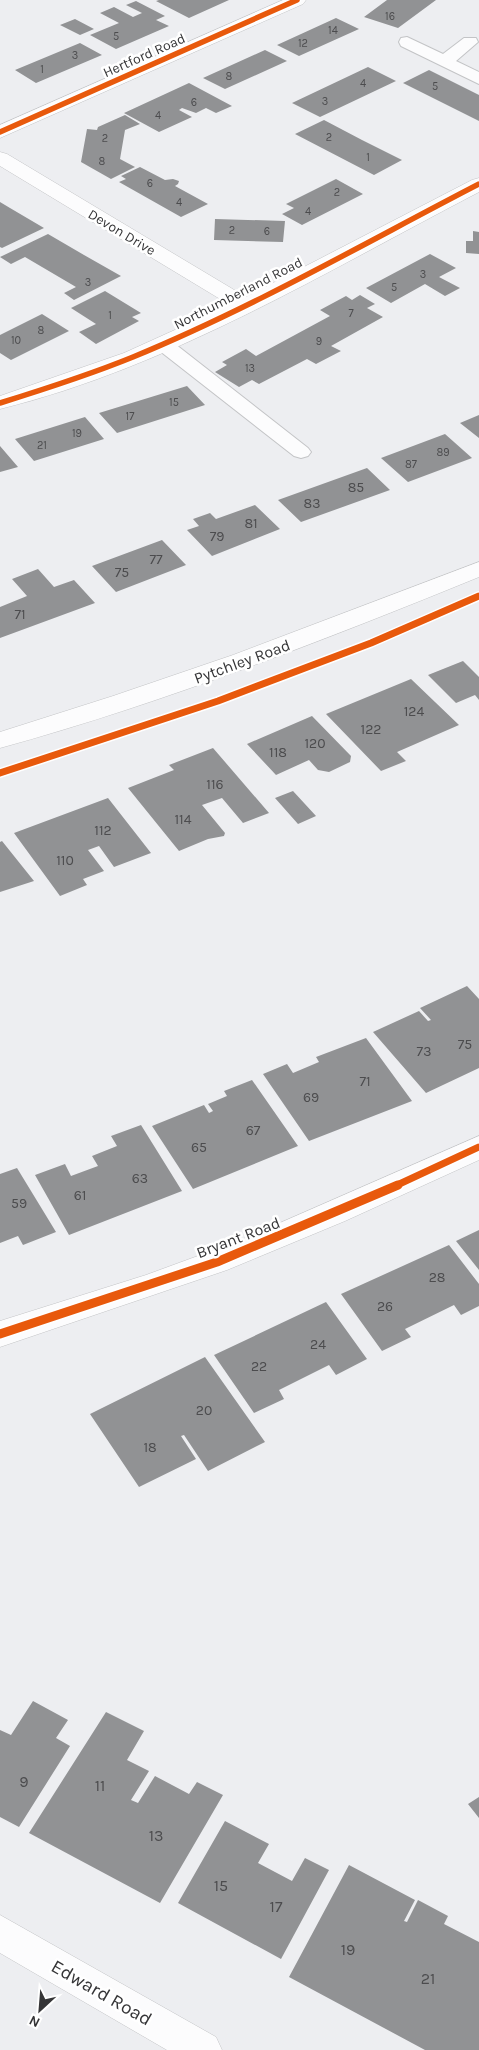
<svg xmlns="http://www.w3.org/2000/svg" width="479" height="2050" viewBox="0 0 479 2050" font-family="Karla,sans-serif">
<rect width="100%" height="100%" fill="#edeef1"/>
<path fill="#919294" d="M159,0H229L189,18L156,1Z
M387,0H436L398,28L364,17Z
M136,1L165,16L156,20L169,26L116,49L90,35L119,23L100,13L114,7L133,17L142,13L126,5Z
M336,18L359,29L299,56L277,45Z
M75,19L94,29L80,35L60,25Z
M80,43L102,55L36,83L15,70Z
M265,50L287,61L225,89L203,78Z
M368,67L396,81L320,117L292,103Z
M429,70L479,95V121L403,83Z
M189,83L232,106L216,113L206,108L196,113L182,108L179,110L192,117L159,132L124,113Z
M125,115L140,124L125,130L120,159L135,167L111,179L81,162L87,129L97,130L98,127Z
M324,120L362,140L402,160L374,175L295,134Z
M140,167L165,180L173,179L179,181L178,184L175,186L208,204L181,217L119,182L126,179L121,176Z
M336,179L363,194L302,225L282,214L294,208L286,204Z
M0,202L10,208L44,228L2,248L0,247Z
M215,219L285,221L283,242L214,240Z
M473,231L479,232V254L466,253V241H473Z
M48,234L84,255L121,276L74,300L64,293L76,287L25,257L11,264L0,257Z
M430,254L456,268L439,277L460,288L445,296L425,284L391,303L366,288Z
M105,291L141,313L132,317L139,321L96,344L79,332L96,324L71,308Z
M360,295L375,304L367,308L383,317L331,346L341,351L316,364L307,359L259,384L252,380L239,387L215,372L227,365L222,362L246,349L256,356L330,316L320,310L346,296L352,300Z
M42,314L69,331L11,360L0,353V335Z
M187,386L205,405L117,433L99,413Z
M479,415V438L460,423Z
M85,417L104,439L34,461L15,439Z
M445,434L472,458L408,482L381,458Z
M0,446L18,467L0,472Z
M367,468L390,490L301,522L278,500Z
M255,505L280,529L212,556L187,530L199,526L193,519L210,513L216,519Z
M162,540L186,565L116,592L92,566Z
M38,569L54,587L74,580L95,603L0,638V607L27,596L12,579Z
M463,661L479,677V700L475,695L456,703L428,675Z
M411,679L459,725L397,752L406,761L381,771L326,714Z
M312,716L351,756L350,762L329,772L318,770L309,760L276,775L247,744Z
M213,748L269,813L243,823L222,798L202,805L225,833L224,836L208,839L179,851L128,788L174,770L169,765Z
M293,791L316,816L298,824L275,798Z
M108,798L151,853L114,867L99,846L88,850L104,871L83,879L87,885L60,896L14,833Z
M2,841L34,881L0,892V842Z
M467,986L479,999V1068L426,1093L373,1032L419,1011L428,1021L431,1020L420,1008Z
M366,1038L412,1101L309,1141L263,1074L287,1064L293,1073L319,1062L316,1057Z
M252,1080L298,1146L193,1189L152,1126L204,1105L209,1113L213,1111L208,1104L227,1096L224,1091Z
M141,1125L182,1191L69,1235L35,1175L65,1164L71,1176L98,1166L92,1156L117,1146L111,1136Z
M17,1168L56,1232L23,1245L18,1236L0,1243V1174Z
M479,1230V1270L456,1241Z
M449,1245L479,1284V1306L461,1315L454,1305L405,1329L411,1337L382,1351L341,1294Z
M326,1302L367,1359L336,1375L329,1365L279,1390L284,1399L254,1413L214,1355Z
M205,1357L265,1442L208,1471L184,1435L181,1436L196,1459L139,1487L90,1414Z
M33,1701L68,1720L56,1738L70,1746L19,1827L0,1817V1730L11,1735Z
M106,1712L144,1731L127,1760L149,1771L131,1800L138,1803L155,1776L189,1794L197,1782L223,1795L160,1903L29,1833Z
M479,1797V1818L468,1804Z
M225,1821L269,1844L258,1863L292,1881L305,1858L329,1870L281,1959L178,1903Z
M349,1865L415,1900L404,1921L407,1922L418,1900L448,1916L444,1924L479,1942V2050H425L289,1977Z"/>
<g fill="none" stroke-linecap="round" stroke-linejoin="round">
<g stroke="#c3c4c6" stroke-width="2">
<path id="service" d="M407,37L443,54L464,38H476L478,42L456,61L479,72V84L401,46L399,42L401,38Z
M163,338L170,340L308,448L311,452L308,456L301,458L294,456L156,348L153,344L156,340Z"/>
</g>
<g stroke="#c3c4c6" stroke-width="1">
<path id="minor" d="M283,0H306L303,4L0,138V125Z
M0,152L7,154L246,297L472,180L479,178V192C325,272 170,367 0,409V396L124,353L230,305L0,166Z
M479,1136V1160L345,1221L227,1270L0,1347V1321L146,1275L236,1242Z
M0,1915L216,2037L222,2050H167L0,1953Z"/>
</g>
<g stroke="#c3c4c6" stroke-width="1">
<path id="primary" d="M479,562V577C322,641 163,703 0,748V732L113,696L233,655Z"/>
</g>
<use href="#service" fill="#fcfcfd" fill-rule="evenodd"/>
<use href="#minor" fill="#fcfcfd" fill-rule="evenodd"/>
<use href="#primary" fill="#fcfcfd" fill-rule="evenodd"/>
<g stroke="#fff" stroke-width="8">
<path id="cycleway-far2" d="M0,132L297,0
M0,403C45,389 89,375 133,357C252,308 365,243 479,184"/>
</g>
<g stroke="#fff" stroke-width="10">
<path id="cycleway-far1" d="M0,773L218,701L371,643L479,596
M395,1186L479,1147"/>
</g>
<g stroke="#fff" stroke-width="12">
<path id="cycleway" d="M0,1334L217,1262L398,1185"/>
</g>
<use href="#cycleway-far2" stroke="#e8590c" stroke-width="5.5"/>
<use href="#cycleway-far1" stroke="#e8590c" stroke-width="7"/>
<use href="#cycleway" stroke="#e8590c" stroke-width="9"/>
</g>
<g text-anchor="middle" stroke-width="5" stroke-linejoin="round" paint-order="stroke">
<g font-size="11" fill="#4c4c4e">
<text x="390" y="20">16</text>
<text x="333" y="34">14</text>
<text x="116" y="40">5</text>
<text x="303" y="47">12</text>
<text x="75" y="59">3</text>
<text x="42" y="73">1</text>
<text x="229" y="80">8</text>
<text x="363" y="87">4</text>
<text x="435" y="90">5</text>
<text x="325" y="105">3</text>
<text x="194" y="106">6</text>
<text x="158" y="119">4</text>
<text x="329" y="141">2</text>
<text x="105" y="142">2</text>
<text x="368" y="161">1</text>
<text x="102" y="165">8</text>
<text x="150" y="187">6</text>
<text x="337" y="196">2</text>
<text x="179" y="206">4</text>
<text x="308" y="215">4</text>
<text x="232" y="234">2</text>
<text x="267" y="235">6</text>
<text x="423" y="278">3</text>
<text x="88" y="286">3</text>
<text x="394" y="291">5</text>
<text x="351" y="317">7</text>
<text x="110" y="319">1</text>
<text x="41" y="334">8</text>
<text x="16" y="344">10</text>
<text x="319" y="345">9</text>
<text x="250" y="372">13</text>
<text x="174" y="406">15</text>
<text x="130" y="420">17</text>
<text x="77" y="437">19</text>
<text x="42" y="449">21</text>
<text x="443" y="456">89</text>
<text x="411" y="468">87</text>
</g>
<g font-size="14" fill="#353537" stroke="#fff">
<text transform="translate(144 55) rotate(-24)" y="5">Hertford Road</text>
<text transform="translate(122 232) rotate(31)" y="5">Devon Drive</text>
<text transform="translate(238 293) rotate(-27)" y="5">Northumberland Road</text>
</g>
<g font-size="14" fill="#4c4c4e">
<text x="356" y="492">85</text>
<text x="312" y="508">83</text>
<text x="251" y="528">81</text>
<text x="217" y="541">79</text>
<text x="156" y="564">77</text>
<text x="122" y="577">75</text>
<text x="20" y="619">71</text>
<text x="414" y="716">124</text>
<text x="371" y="734">122</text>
<text x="315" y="748">120</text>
<text x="278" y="757">118</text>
<text x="215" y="789">116</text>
<text x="183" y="824">114</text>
<text x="103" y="835">112</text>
<text x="65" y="865">110</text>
<text x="465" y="1049">75</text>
<text x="424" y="1056">73</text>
<text x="365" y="1086">71</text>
<text x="311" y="1102">69</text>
<text x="253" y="1135">67</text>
<text x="199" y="1152">65</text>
<text x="140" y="1183">63</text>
<text x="80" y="1200">61</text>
<text x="19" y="1208">59</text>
<text x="437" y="1282">28</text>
<text x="385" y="1311">26</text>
<text x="318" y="1349">24</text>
<text x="259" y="1371">22</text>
<text x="204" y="1415">20</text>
<text x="150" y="1452">18</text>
</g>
<g font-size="16" fill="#353537" stroke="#fff">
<text transform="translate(242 661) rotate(-20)" y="6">Pytchley Road</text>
<text transform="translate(238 1237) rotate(-21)" y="6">Bryant Road</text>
</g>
<g font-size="16" fill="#4c4c4e">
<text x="24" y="1787">9</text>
<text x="100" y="1791">11</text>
<text x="156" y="1841">13</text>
<text x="221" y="1891">15</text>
<text x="276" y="1912">17</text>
<text x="348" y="1955">19</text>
<text x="428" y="1984">21</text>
</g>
<g font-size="19" fill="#353537" stroke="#fff">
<text transform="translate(102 1992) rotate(30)" y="7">Edward Road</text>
</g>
</g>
<g transform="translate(40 2010) rotate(206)" stroke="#ffffff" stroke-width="4" paint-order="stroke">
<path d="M0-4L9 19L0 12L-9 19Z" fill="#353537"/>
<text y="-8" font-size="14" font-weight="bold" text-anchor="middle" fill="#353537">N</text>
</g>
</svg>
